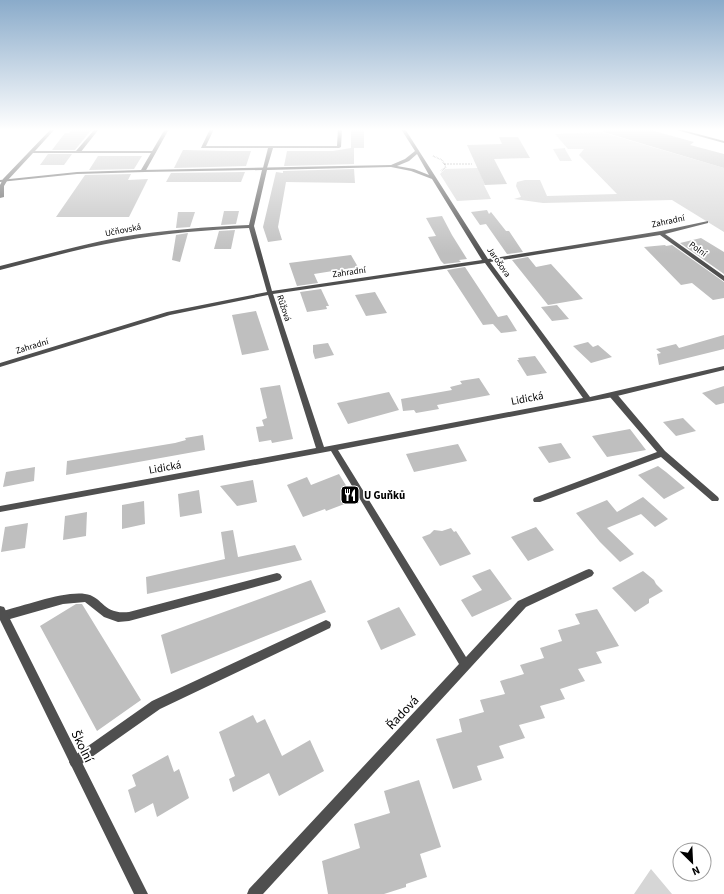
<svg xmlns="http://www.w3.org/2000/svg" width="724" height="894" viewBox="0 0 724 894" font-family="'Source Sans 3',sans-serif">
<rect width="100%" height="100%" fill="#fff"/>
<path fill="#d6d6d6" d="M601,132L724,168V232L672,200L543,203L514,199L521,197L516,186L517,182L525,180H540L547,196L617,194L579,155L584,149H568L555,134Z
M565,148V149L572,161H560L553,149Z
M478,168L485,185H484L491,199L457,201L440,174L445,169Z
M651,869L672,894H634Z"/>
<path fill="#bfbfbf" d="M73,129H92L75,150H52L65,133H69Z
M351,129H364V148H354V164L284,166L287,151H333L351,148Z
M604,129H647L694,142L690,145L724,154V168L603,132Z
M499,137H518L530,158L494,159L507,184L485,185L467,145L502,144Z
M183,150L228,151H251L246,166L174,168Z
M48,154H72L64,165H40Z
M98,156H142L134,169L89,170Z
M354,169L355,183L286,182L278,227L282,240L268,242L263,227L276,172L283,173V171Z
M245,172L241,182H166L171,173Z
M131,174L128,180L148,179L129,217H56L85,175Z
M487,210L489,214L491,212L506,231H509L523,252L507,254L486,224L480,225L471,212Z
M224,211H239L236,224L221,225Z
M178,212H195L190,227L176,228Z
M442,216L452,235L467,259L459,260L461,262L444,264L441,261L428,237L436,236L426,218Z
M235,230L231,249H214L219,231Z
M188,233L180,262L172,260L176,235Z
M701,238L724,252V274L680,243Z
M665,245L666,246L672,245L724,282V298L713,300L692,283L681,285L644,247Z
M351,255L358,267L314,274L318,283L297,286L289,263Z
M528,257L536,267L551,264L583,299L548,305L512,260Z
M465,267L498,317L507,315L517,331L501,333L493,324L483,325L447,270Z
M321,289L329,306H326L327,309L307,312L300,292Z
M375,292L387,313L366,316L355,295Z
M557,305L569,319L552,321L541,307Z
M256,311L269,350L242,355L232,315Z
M724,335V349L659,365L657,354L661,353L656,349L676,344L679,348Z
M588,342L593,347L598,345L612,357L591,363L573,346Z
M328,343L334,355L315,359L313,352V345Z
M535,356L547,373L527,376L517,360H519L518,358Z
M479,378L490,395L437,405L439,409L416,413L414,410L403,411L401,399L452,390L450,387L462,384L460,381Z
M280,385L293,439L272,443L271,440L259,442L256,427L264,426L262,420L267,418L260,388Z
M724,386V403L716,405L702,393Z
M389,392L399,410L348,424L337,403Z
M683,418L696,431L676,436L663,422Z
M630,429L646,450L607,457L592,436Z
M203,435L205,450L66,475L67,461L175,443L186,440L185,438Z
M561,443L571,458L549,463L538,447Z
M458,444L467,461L414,472L406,454Z
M658,466L666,472L685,488L664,499L638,475Z
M35,467L34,481L3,487L6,472Z
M339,474L355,500L326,511L325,509L303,517L287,485L307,477L311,485Z
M253,480L257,502L237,506L220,486Z
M199,490L202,513L180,517L178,494Z
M643,497L668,519L655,527L641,514L607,528L634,554L620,562L600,542L576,513L607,500L617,512Z
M144,501L145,524L122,529V505Z
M87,512L86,536L63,540L65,516Z
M28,523L25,548L1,552L5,527Z
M536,527L554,550L528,561L511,537Z
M451,528L454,532L456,531L471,554L440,566L422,537L430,534L434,530L442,531Z
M233,530L238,557L295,545L302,560L147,594L146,577L225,559L221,532Z
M490,569L512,599L472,617L461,600L482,590L472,576Z
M643,571L654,580L656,584L663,591L649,599V603L635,612L612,588Z
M311,580L326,612L171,674L161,635Z
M76,604H82L141,700L97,731L40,626Z
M399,607L416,635L381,650L367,621Z
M597,609L619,646L596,652L602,663L578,669L585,681L560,689L565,699L540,706L545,718L519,725L525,738L499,746L504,758L477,766L482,780L453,789L436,739L462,732L459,719L484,712L480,700L505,694L500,681L524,674L520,665L544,658L540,648L562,641L558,630L580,624L575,614Z
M253,715L257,723L265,719L282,756L310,740L324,771L279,796L269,773L233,792L229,779L235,776L219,732Z
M168,755L174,772L179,769L189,798L157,817L153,803L135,813L128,790L136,786L132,775Z
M419,780L441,847L420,854L427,877L406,884V887L384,894H328L322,861L360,848L354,824L390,813L384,791Z"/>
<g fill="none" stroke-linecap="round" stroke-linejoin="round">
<path stroke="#717171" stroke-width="1.5" stroke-dasharray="0.5 1" stroke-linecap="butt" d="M433,156L442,160L446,167L441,171
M444,164H472"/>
<path fill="#4f4f4f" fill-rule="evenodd" d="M95,129H99L80,153H76V151Z
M210,129H214L206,146H337L338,129H342L341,147L339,148H273L267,168L265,169L263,168L268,148H201Z
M610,393H616L665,451L718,497L719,499L718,501H712L661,457L540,502H534L533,500L534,498L657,452L610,397L609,395Z
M277,573L280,574L282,577L280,580L277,581L129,621L118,622L104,617L85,602L63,604L3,621L0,619V613L3,611C24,606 64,591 85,594C103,596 102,615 129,612Z
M326,620L330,622L331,625L330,628L160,709L79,766L75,768L71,766L69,762L71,758L152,701Z"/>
<path fill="#4f4f4f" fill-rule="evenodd" d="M51,129H55L35,151H154L156,152L154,153H33L7,181L4,186V197L0,198V185L3,179Z
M401,129H405L488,259L661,231L708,221V223L665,234L724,276V281L660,235L490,262L590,397L724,366V370L613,397L338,450L466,657L518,601L586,570L589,569L592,570L594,573L592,576L526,607L263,894H247L249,889L459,664L331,451L0,512V506L316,448L268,295L170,315L0,367V363L167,312L267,292L249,228C206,230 164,233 122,241C80,248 40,260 0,270V266C40,256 80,245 121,237C164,230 206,227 249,225L262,170L143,172H141V170L391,165L405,159L415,151ZM417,154L429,175L414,169L397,166L409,161ZM391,167L411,171L432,179L482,260L272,291L254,226L267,170ZM485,263L583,398L324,447L273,294Z
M673,129H679L724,141V143Z
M0,606L4,607L148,894H134L0,620Z"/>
<path fill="#4f4f4f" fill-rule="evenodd" d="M165,129H169L145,172L77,174L0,182V180L77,172L141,170Z"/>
</g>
<linearGradient id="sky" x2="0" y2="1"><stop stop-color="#8aabca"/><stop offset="0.51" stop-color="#fff"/><stop offset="1" stop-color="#fff" stop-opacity="0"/></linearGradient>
<rect width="724" height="254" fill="url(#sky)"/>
<defs>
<g id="restaurant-square" transform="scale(1)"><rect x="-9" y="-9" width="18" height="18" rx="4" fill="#000" stroke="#fff"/><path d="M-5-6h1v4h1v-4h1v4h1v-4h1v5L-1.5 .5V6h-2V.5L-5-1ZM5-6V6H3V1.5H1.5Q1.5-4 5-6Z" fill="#fff"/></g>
</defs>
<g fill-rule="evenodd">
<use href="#restaurant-square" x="350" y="495"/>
</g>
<g text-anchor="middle" stroke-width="3.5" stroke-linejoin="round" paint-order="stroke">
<g font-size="9" fill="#000" stroke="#fff">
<text transform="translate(668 221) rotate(-12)" y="3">Zahradní</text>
<text transform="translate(123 230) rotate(-11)" y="3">Učňovská</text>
<text transform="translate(698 249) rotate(36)" y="3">Polní</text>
<text transform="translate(499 262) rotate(55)" y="3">Jarošova</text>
<text transform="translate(349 272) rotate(-8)" y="3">Zahradní</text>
<text transform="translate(284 308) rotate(72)" y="3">Růžová</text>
<text transform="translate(32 346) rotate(-17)" y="3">Zahradní</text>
</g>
<g font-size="11" fill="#000" stroke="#fff">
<text transform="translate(527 398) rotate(-11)" y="4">Lidická</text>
<text transform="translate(165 467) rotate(-10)" y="4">Lidická</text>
</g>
<g font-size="11" font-weight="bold" fill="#000" stroke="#fff" text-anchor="start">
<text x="364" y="499">U Guňků</text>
</g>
<g font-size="13" fill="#000" stroke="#fff">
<text transform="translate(402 712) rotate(-47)" y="5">Řadová</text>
<text transform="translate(83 746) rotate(64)" y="5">Školní</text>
</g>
</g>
<g transform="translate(692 862) rotate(156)"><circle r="19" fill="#ffffff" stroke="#999999"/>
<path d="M0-3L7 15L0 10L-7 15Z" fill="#000000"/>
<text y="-6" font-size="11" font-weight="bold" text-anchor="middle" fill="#000000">N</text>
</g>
</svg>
